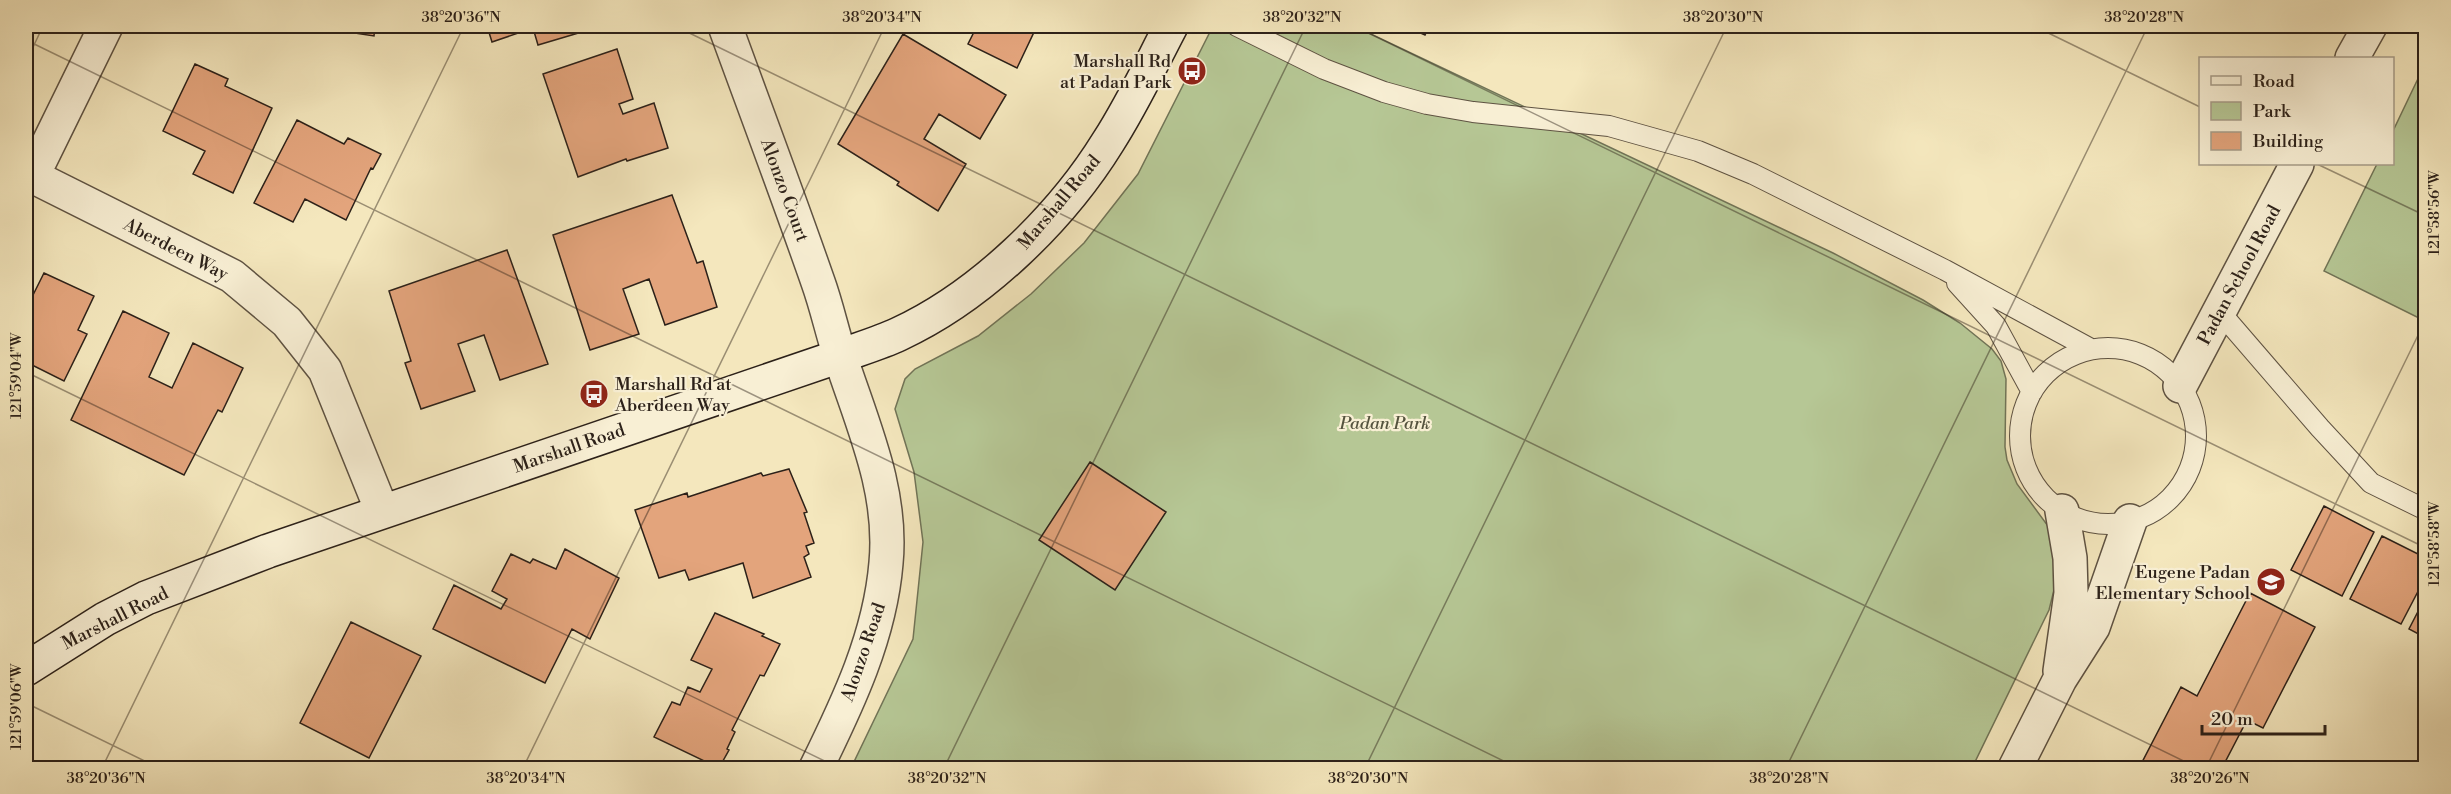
<svg xmlns="http://www.w3.org/2000/svg" width="2451" height="794" viewBox="0 0 2451 794" font-family="'Libre Bodoni',serif">
<rect width="100%" height="100%" fill="#f4e7bd"/>
<filter id="stains"><feTurbulence type="fractalNoise" baseFrequency=".00333" numOctaves="4"/><feColorMatrix values="0 0 0 0 .2 0 0 0 0 .09 0 0 0 0 .02 0 0 0 .5 -.17"/></filter>
<radialGradient id="worn" r=".72"><stop offset=".6" stop-color="#630" stop-opacity="0"/><stop offset="1" stop-color="#630" stop-opacity=".3"/></radialGradient>
<path fill="#b6c795" stroke="#717457" stroke-width="1.5" d="M1213,26H1354L1833,253L1923,300L1960,323L1992,349L2001,361L2006,379L2005,447L2007,460L2017,484L2048,526L2055,556L2056,582L2049,610L1972,768H851L913,639L923,542L914,472L895,409L905,379L915,369L978,336L1031,294L1084,243L1138,174Z
M2425,64V321L2324,271L2377,164H2392L2393,131Z"/>
<path fill="#e3a47c" stroke="#2c2119" stroke-width="1.5" d="M308,26H375L374,36Z
M487,26H591L592,29L538,45L533,28L492,42Z
M977,26H1032L1031,28L1035,30L1017,68L968,44Z
M1405,26H1429L1425,35Z
M903,34L1006,95L980,139L939,114L924,139L966,164L938,211L897,185L899,182L838,144Z
M617,49L633,99L619,104L623,114L654,103L668,148L627,161L626,159L578,177L543,74Z
M195,64L228,79L225,86L272,108L233,193L193,174L205,151L163,131Z
M297,120L344,144L348,138L381,154L373,169L371,168L346,220L305,199L293,222L254,203Z
M672,195L697,263L703,261L717,307L665,325L649,279L623,289L639,334L590,350L553,235Z
M507,250L548,364L500,380L484,335L458,344L475,391L421,409L405,363L411,361L389,291Z
M44,273L94,296L78,330L87,334L64,381L26,362V304L28,305Z
M123,311L169,333L149,377L172,388L193,343L243,368L222,412L218,410L184,475L71,420Z
M1090,462L1166,512L1115,590L1039,540Z
M789,469L807,512L804,513L814,543L806,546L809,554L804,557L811,577L753,598L743,563L689,580L685,570L659,578L635,510L687,493L688,497L761,473L763,476Z
M2324,506L2374,532L2342,596L2291,570Z
M2382,536L2426,558V576L2401,624L2350,599Z
M565,549L619,578L590,639L572,629L545,683L433,629L454,585L501,609L507,599L492,591L511,554L530,563L533,559L556,569Z
M2250,593L2315,627L2263,728L2247,720L2222,768H2139L2181,687L2197,696Z
M2426,596V638L2409,629Z
M715,613L764,634L762,636L780,644L764,676L760,675L732,730L735,732L727,749L729,750L719,768L654,737L672,702L680,705L688,687L700,692L712,669L691,660Z
M351,622L421,656L369,758L300,723Z"/>
<g fill="none" stroke-linecap="round" stroke-linejoin="round">
<g stroke="#5e5242" stroke-width="22">
<path id="lane" d="M1237,26L1324,69L1384,92L1427,104L1473,112L1609,126L1698,151L1753,174L1945,270L2089,348
M1957,283L1996,326L2032,392
M2219,311L2320,428L2371,483L2426,510
M2020 436a88 88 0 1 1 176 0a88 88 0 1 1-176 0Z"/>
</g>
<g stroke="#5e5242" stroke-width="36">
<path id="street" d="M725,26C756,111 788,196 818,282C827,307 832,332 840,356C862,424 893,490 886,563C880,636 848,703 816,768
M2352,58L2370,26
M26,173L232,276L287,322L325,370L382,511
M32,177L106,26
M2180,386L2297,164
M2060,671L2071,593L2070,558L2062,511
M2015,768L2060,679L2093,627L2130,521"/>
</g>
<g stroke="#2c2119" stroke-width="36">
<path id="secondary" d="M26,669L105,619L146,598L268,551L840,356C859,349 880,343 899,334C981,296 1061,218 1108,142C1132,105 1151,64 1171,26"/>
</g>
<use href="#lane" stroke="#f8efd4" stroke-width="20"/>
<use href="#street" stroke="#f8efd4" stroke-width="33"/>
<use href="#secondary" stroke="#f8efd4" stroke-width="33"/>
</g>
<path fill="none" stroke="#2c2119" stroke-width="1.5" stroke-opacity="0.45" d="M675,26L2198,768M1354,26L2426,548M2034,26L2200,107M26,40L1518,768M26,62L43,26M2317,164L2426,216M26,372L839,768M26,703L159,768M102,768L464,26M523,768L885,26M944,768L1306,26M1365,768L1727,26M1786,768L2148,26M2206,768L2426,319"/>
<defs>
<g id="bus-disc" transform="scale(1.5)"><circle r="9.5" fill="#8f2418" stroke="#f8efd4"/><path d="M-5-6H5V4H4V6H2V4H-2V6H-4V4H-5ZM-3.5-4V0h7V-4ZM-3.5 1.2v1.5H-2V1.2ZM2 1.2v1.5H3.5V1.2Z" fill="#fff"/></g>
<g id="school-disc" transform="scale(1.5)"><circle r="9.5" fill="#8f2418" stroke="#f8efd4"/><path d="M0-5L7-2L0 1L-7-2ZM-4 1L0 2.5L4 1V4Q0 6-4 4Z" fill="#fff"/></g>
</defs>
<g fill-rule="evenodd">
<use href="#bus-disc" x="1192" y="71"/>
<use href="#bus-disc" x="594" y="394"/>
<use href="#school-disc" x="2271" y="582"/>
</g>
<g text-anchor="middle" stroke-width="4.5" stroke-linejoin="round" paint-order="stroke">
<g font-size="18" fill="#2c2119" stroke="#f8efd4" text-anchor="end">
<text x="1171" y="67">Marshall Rd<tspan x="1171" dy="21">at Padan Park</tspan></text>
<text x="615" y="390" text-anchor="start">Marshall Rd at<tspan x="615" dy="21">Aberdeen Way</tspan></text>
<text x="2250" y="578">Eugene Padan<tspan x="2250" dy="21">Elementary School</tspan></text>
</g>
<g font-size="18" fill="#2c2119" stroke="#f8efd4">
<text transform="translate(785 190) rotate(70)" y="6">Alonzo Court</text>
<text transform="translate(1059 202) rotate(-50)" y="6">Marshall Road</text>
<text transform="translate(176 249) rotate(27)" y="6">Aberdeen Way</text>
<text transform="translate(2239 275) rotate(-62)" y="6">Padan School Road</text>
<text transform="translate(569 448) rotate(-19)" y="6">Marshall Road</text>
<text transform="translate(115 618) rotate(-27)" y="6">Marshall Road</text>
<text transform="translate(863 652) rotate(-71)" y="6">Alonzo Road</text>
</g>
<g font-size="18" font-style="italic" fill="#55533e" stroke="#f8efd4">
<text x="1385" y="429">Padan Park</text>
</g>
</g>
<rect width="2451" height="794" fill="none" stroke="#f4e7bd" stroke-width="66"/>
<rect x="2199" y="57" width="195" height="108" fill="#f8efd4" stroke="#a69d89" stroke-width="1.5"/>
<rect x="2211" y="76" width="30" height="9" fill="#f8efd4" stroke="#a69d89" stroke-width="1.5"/>
<text x="2253" y="87" font-size="18" fill="#2c2119">Road</text>
<rect x="2211" y="102" width="30" height="18" fill="#b6c795" stroke="#a69d89" stroke-width="1.5"/>
<text x="2253" y="117" font-size="18" fill="#2c2119">Park</text>
<rect x="2211" y="132" width="30" height="18" fill="#e3a47c" stroke="#a69d89" stroke-width="1.5"/>
<text x="2253" y="147" font-size="18" fill="#2c2119">Building</text>
<path d="M2202 725v9h123v-9" fill="none" stroke="#2c2119" stroke-width="3"/>
<text x="2211" y="725" font-size="18" fill="#2c2119" stroke="#f8efd4" stroke-width="4.5" paint-order="stroke">20 m</text>
<rect x="33" y="33" width="2385" height="728" fill="none" stroke="#2c2119" stroke-width="2"/>
<g font-size="15" text-anchor="middle" fill="#2c2119">
<text x="461" y="22">38°20'36"N</text>
<text x="882" y="22">38°20'34"N</text>
<text x="1302" y="22">38°20'32"N</text>
<text x="1723" y="22">38°20'30"N</text>
<text x="2144" y="22">38°20'28"N</text>
<text transform="translate(2434 213) rotate(-90)" y="5">121°58'56"W</text>
<text transform="translate(16 376) rotate(-90)" y="5">121°59'04"W</text>
<text transform="translate(2434 544) rotate(-90)" y="5">121°58'58"W</text>
<text transform="translate(16 707) rotate(-90)" y="5">121°59'06"W</text>
<text x="106" y="783">38°20'36"N</text>
<text x="526" y="783">38°20'34"N</text>
<text x="947" y="783">38°20'32"N</text>
<text x="1368" y="783">38°20'30"N</text>
<text x="1789" y="783">38°20'28"N</text>
<text x="2210" y="783">38°20'26"N</text>
</g>
<rect width="100%" height="100%" filter="url(#stains)"/>
<rect width="100%" height="100%" fill="url(#worn)"/>
</svg>
